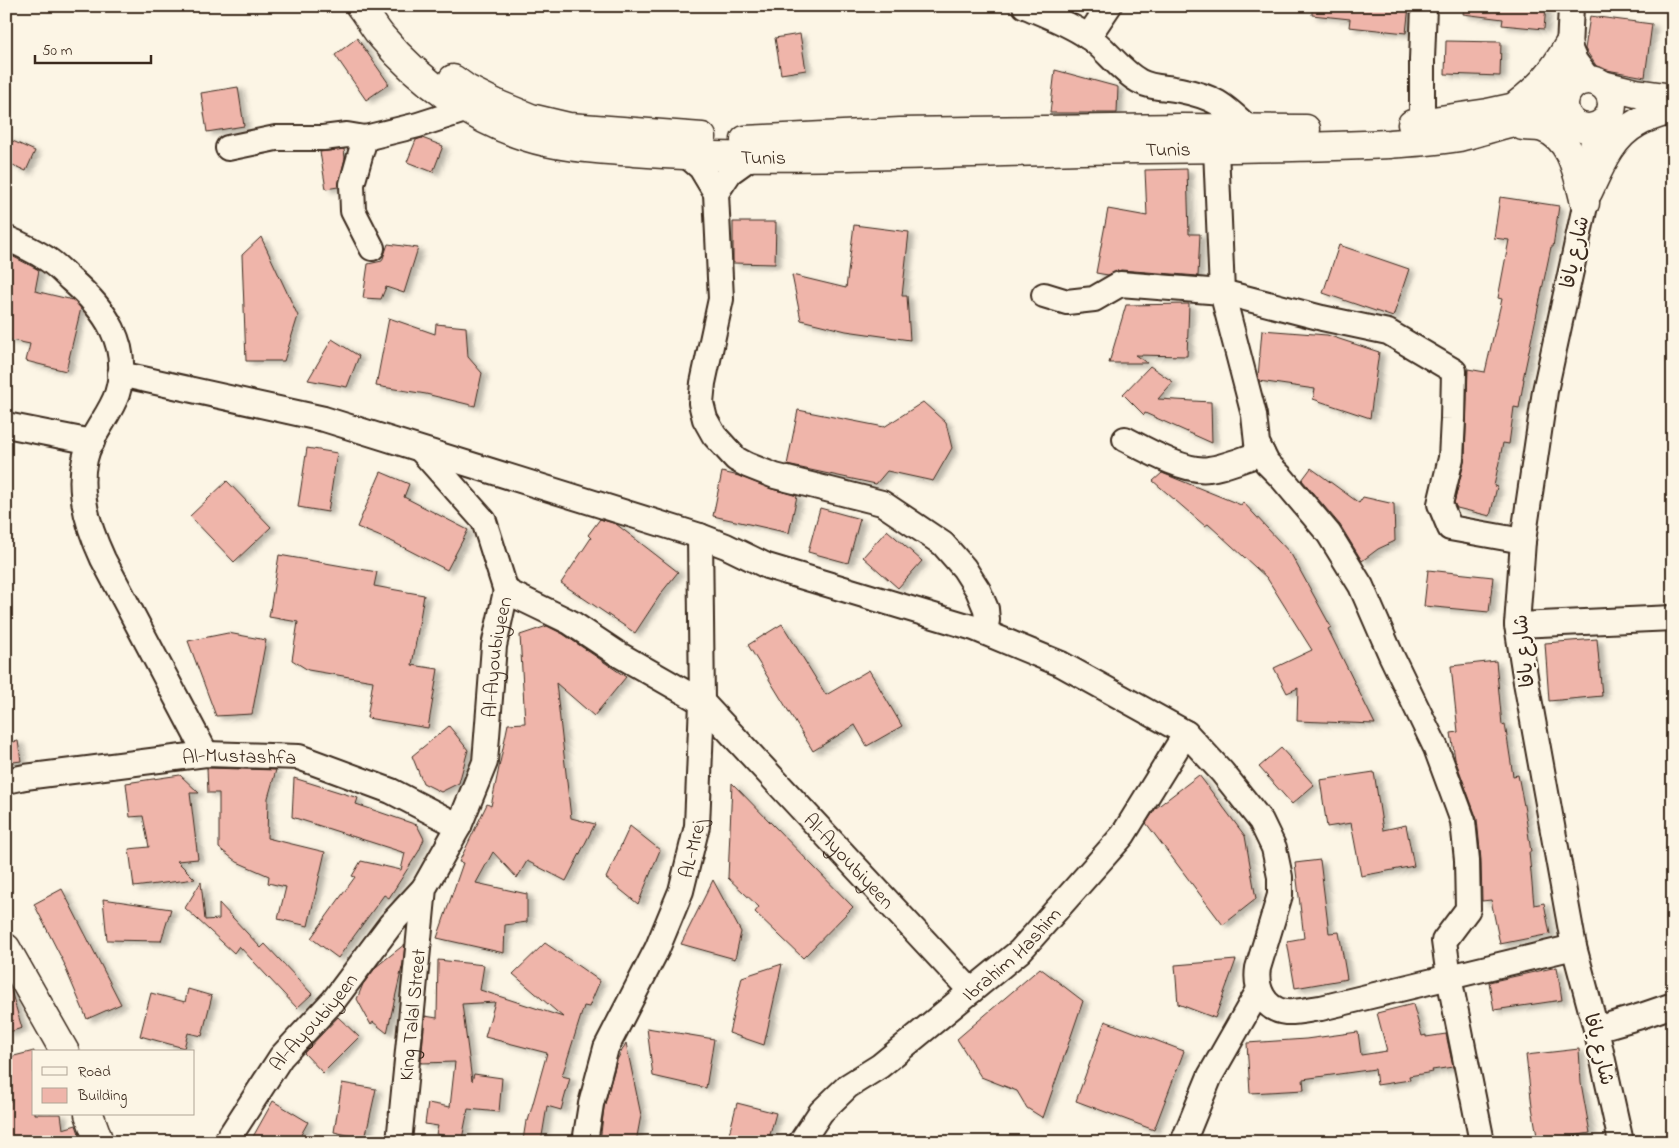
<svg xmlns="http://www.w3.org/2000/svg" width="1679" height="1148" viewBox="0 0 1679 1148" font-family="'Indie Flower','Playpen Sans Arabic',sans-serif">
<defs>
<filter id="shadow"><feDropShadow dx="5.5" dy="3" stdDeviation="2.5" flood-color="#0004"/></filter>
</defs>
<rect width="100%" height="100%" fill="#fcf5e5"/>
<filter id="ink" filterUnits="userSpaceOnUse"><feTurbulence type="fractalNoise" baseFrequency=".02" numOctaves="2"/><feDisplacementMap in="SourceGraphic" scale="10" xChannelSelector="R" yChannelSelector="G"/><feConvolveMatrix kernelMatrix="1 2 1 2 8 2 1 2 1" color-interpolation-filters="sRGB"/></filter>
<g filter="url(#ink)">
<path fill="#efb5aa" stroke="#3b2a1e" filter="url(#shadow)" d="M1312,6H1409L1406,33L1349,27L1350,19L1312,15Z
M1464,6H1546L1544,29L1502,25L1503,19L1463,14Z
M1590,16L1652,24L1645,77L1607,70H1599L1585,49Z
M800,34L806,70L781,74L775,38Z
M357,38L389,84L366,100L335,55Z
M1446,41L1501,42L1500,76L1445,74Z
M1055,70L1118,87L1117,113H1050Z
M238,87L244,126L207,132L201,93Z
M6,138L35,151L26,171L6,162Z
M422,138L443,146L433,172L407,162L416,140Z
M344,149L345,158L338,187L326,189L320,152Z
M1187,169L1189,234H1200L1198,276L1121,270L1108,275L1096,273L1108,209L1147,216L1145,170Z
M1500,197L1559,206L1553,247H1551L1523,379H1524L1519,408L1514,407L1509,444L1503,443L1494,486L1497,487L1490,516L1457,508L1454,503L1465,459L1468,369L1485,372L1502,299L1498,298L1509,240L1494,238Z
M733,222H776L775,264L733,263Z
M854,225L909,232L902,296H907L910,340L846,331L801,320L792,275L846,288Z
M261,237L298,316L284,361H246L242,255Z
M388,244L418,248L404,293L386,287L381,299L363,298L368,264L382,261Z
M1339,245L1409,269L1393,317L1323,293Z
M6,253L39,270L35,291L73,300L81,308L66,371L26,361L30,344L6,339Z
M1189,304L1187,356L1135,355L1147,363H1109L1126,305Z
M389,318L435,334L436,324L466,327L468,357L482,373L475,406L426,394L376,386Z
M1262,330L1327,335L1379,352L1370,418L1313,399L1315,389L1259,381L1258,377Z
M332,339L359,356L347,387L308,380Z
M1150,366L1173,382L1158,399L1211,402L1212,443L1145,413L1144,415L1123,394Z
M923,402L946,423L952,448L933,481L887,471L876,484L787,465L798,410L884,427Z
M307,448L337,453L328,512L298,507Z
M1311,468L1359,503L1363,497L1394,504L1395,541L1378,549L1362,561L1340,525L1302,480Z
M381,472L409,484L404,497L468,530L447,570L393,542L357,527Z
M722,472L739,476L772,489L797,496L789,533L713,516Z
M1162,473L1241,505L1243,502L1291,554L1331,627L1328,629L1375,724L1297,721L1298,688L1287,693L1274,668L1312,650L1267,578L1208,524L1205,526L1153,481Z
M227,481L271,527L234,562L190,516Z
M820,508L860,519L848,563L808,552Z
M600,519L616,524L678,572L662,592L635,633L561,583L591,538L588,535Z
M887,530L922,561L898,588L863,557Z
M279,555L377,572L374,586L424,595L412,665L438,669L428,728L367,718L373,681L308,670L292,660L298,622L269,617Z
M1428,570L1493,577L1489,612L1424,606Z
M782,624L826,695L869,670L902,726L867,746L855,725L813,751L748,645Z
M547,626L563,634L626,677L594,716L556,683L571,818L595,824L566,881L527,861L517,878L493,852L476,883L527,894V922L505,925L504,953L437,938L463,863L459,862L487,804L491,806L508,724L525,723L520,635Z
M228,633L266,640L252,714L216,716L188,641Z
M1597,639L1602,696L1549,701L1545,643Z
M1496,661L1502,725L1505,724L1513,776L1518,775L1525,811L1531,852H1529L1534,905L1544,903L1550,934L1500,944L1491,900L1482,901L1481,860L1477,819L1455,759L1451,733L1458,732L1451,666Z
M449,726L468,750L459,783L441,792L423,783L412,756Z
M18,741L21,761L6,763V743Z
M1281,748L1314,785L1292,804L1259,767Z
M207,768L276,770L268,798L267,838L325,852L308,926L278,919L286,887L268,883L269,876L237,862L219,848V793H208Z
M1374,772L1383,830L1406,825L1414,866L1361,876L1351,823L1327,827L1320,780Z
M180,775L199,793H190L198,859L177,861L195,879L134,887L129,849L149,847L143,816L130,817L126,783Z
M1199,775L1245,836L1256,899L1223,925L1146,823L1156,808Z
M294,778L358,798L356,804L417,825L424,839L419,851L389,898L384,895L338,958L311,938L355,877L352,876L361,861L401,870L405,853L292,817Z
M732,783L853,907L803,958L755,912L759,907L728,878Z
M630,826L660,850L638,904L606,878Z
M1320,860L1329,933L1339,932L1347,979L1295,988L1287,941L1304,938L1295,863Z
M713,880L741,932L735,959L681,944Z
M201,882L205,920L219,919V903L261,948L265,944L312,994L297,1008L239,946L234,953L185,908Z
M62,889L121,1004L87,1019L64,965H65L34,904Z
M103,899L171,909L161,941L107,940Z
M545,943L600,981L589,1007L584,1006L562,1076L570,1078L561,1110L547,1106L541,1142L523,1140L526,1121H528L547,1053L485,1037L495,1002L462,1004L472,1081L474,1074L502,1078L499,1112L468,1109L462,1139L436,1134L438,1126L425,1124L428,1103L450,1107L455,1062L421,1063L425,1016L437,1018L438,960L484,965L480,990L563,1017L513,974Z
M405,944L403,963L387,1033L373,1022L371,1025L357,999L363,984L377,966Z
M1236,960L1215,1018L1178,1004L1175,965Z
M782,964L764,1045L729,1033L742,977Z
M1557,967L1562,1000L1494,1010L1489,982Z
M1040,968L1083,1001L1043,1118L1027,1108L1017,1091L981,1077L957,1039Z
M6,987H10L22,1028L6,1033Z
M188,989L212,996L202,1036L188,1033L184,1048L140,1036L151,993L185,1002Z
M1413,1004L1422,1036L1426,1035V1037L1446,1034L1453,1067L1432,1070L1433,1072L1409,1076L1410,1080L1377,1085L1375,1069L1303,1079L1304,1090L1250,1093L1247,1043L1306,1039L1358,1032L1361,1055L1387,1051L1377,1013Z
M338,1017L359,1037L323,1073L304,1053Z
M1105,1021L1184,1051L1154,1130L1076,1101Z
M647,1028L714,1039L706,1088L653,1076Z
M626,1043L641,1115L636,1142H600L604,1107L617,1060Z
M1579,1049L1581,1083L1590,1133L1538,1142L1532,1107L1526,1055Z
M34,1051V1114H61L63,1129L76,1125L82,1142H6V1102L11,1101L6,1083V1058Z
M342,1083L376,1089L365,1139L334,1132Z
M273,1101L308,1122L297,1142H250Z
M737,1103L776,1113L768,1142H727Z"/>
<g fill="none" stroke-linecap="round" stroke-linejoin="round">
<g stroke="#3b2a1e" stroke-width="28">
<g id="minor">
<path d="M1025,6C1046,15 1068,23 1087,36C1106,48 1119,70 1139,81C1151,88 1166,87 1180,90C1214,97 1223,104 1248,128"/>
<path d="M1088,37L1109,6"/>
<path d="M1569,47L1575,61L1589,80"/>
<path d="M1567,91L1571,6"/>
<path d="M1422,123V60L1424,6"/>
<path d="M1594,128L1588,192L1545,391L1523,541L1517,625L1526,682L1574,947L1596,1029L1621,1142"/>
<path d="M365,138L352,184L353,211L372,248"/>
<path d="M228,148L276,138H323L347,135L365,138L418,125L468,109"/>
<path d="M1216,149L1222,292L1254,415L1257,443L1267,463L1281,477L1329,534L1361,586L1391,655L1436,748L1463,821L1467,860L1468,909L1444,941L1449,977L1482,1142"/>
<path d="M686,155L701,168L716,193L721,299L703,383L701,403L705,419L714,435L736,459L747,465L775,476L882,503L943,544L964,568L978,590L986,609L987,620L985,632"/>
<path d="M716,193L730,172L751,157"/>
<path d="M6,238C20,244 35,251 47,259C55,264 63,272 70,279C105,309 132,345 117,394C109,417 90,435 85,459C77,492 89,529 103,559L206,754"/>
<path d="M1044,295L1067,302L1094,299L1120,284L1222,292L1322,318L1388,332L1454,371L1453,419L1451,458L1440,504L1450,528L1523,541"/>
<path d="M120,374L324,419L700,536L726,546L767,566L974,628L1061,664L1186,733L1222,772L1261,821L1274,848L1280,877V895L1258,968C1255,987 1264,1010 1286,1012C1297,1013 1310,1009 1321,1008L1574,947"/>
<path d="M6,425L92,442"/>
<path d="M1125,439C1146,450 1186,473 1209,469C1226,467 1245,458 1262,453"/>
<path d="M421,450L484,521L506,591"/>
<path id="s1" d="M506,591L570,622L618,654L702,702L971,991"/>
<path d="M1517,625L1673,618"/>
<path id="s2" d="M6,781L25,777L206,754L299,757L391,791L459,826"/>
<path d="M1596,1029L1641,1016L1673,1005"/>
<path id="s3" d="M226,1142L281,1057L334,1000L391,924L424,888L459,826L485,762L494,646L506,591"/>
<path id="s4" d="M399,1142L424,888"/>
<path id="s5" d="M585,1142L591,1104L606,1048L657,949L681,891L697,826L702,702L700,536"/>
<path id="s6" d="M801,1142L821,1112L848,1086L880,1066L1020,951L1123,835L1186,733"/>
<path d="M1183,1142L1210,1076L1259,990"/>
</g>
</g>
<g stroke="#3b2a1e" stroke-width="31">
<g id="major">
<path id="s7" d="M360,6C368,16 374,28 382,37C419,81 473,120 527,137C561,148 598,149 634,152C735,160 837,156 939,154C1004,152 1070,150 1136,149C1220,148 1305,148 1390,144C1413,142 1436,141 1459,137C1492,130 1538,108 1570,121"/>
<path d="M453,79L467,89L499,105L531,118L569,127L702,137"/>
<circle cx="1588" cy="104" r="24"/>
<path d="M1603,85L1636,93L1673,98"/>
<path d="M1518,104C1542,85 1553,72 1568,46"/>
<path d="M1412,124L1488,113L1565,96"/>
<path d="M1523,126C1529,127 1537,126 1543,128C1573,138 1578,177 1585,203"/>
<path d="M745,140L900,132L1181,128L1306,129"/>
<path d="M1588,192C1600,167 1611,137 1637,123C1647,117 1659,114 1670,110"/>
<path d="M6,948L65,1052"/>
<path d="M89,1114L99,1142"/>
</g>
</g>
<use href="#minor" stroke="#fcf5e5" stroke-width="24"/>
<use href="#major" stroke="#fcf5e5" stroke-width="28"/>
</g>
</g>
<g text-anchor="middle" stroke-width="4.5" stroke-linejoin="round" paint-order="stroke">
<g font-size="20" fill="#3b2a1e" stroke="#fcf5e5">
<text dy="7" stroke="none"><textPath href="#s7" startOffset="859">Tunis</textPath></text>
<text dy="7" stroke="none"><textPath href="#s7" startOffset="454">Tunis</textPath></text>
<text transform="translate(1574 252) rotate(-78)" y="7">شارع يافا</text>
<text transform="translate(1523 651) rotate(-96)" y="7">شارع يافا</text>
<text dy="7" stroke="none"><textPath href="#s3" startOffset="569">Al-Ayoubiyeen</textPath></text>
<text dy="7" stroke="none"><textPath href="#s2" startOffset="235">Al-Mustashfa</textPath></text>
<text dy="7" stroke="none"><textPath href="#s5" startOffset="314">AL-Mrej</textPath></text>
<text dy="7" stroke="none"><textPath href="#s1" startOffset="442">Al-Ayoubiyeen</textPath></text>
<text dy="7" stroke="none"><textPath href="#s6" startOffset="284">Ibrahim Hashim</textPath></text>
<text dy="7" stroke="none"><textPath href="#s4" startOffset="128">King Talal Street</textPath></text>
<text dy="7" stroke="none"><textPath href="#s3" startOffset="149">Al-Ayoubiyeen</textPath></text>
<text transform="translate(1600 1049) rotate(76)" y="7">شارع يافا</text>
</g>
</g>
<rect width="1679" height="1148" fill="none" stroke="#fcf5e5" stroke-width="25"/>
<rect x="12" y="12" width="1654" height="1123" fill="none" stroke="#3b2a1e" stroke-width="2" filter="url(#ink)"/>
<rect x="32" y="1050" width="162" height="65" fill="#fcf5e5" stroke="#afa495"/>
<rect x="42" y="1067" width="25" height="8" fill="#fcf5e5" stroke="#afa495"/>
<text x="78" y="1076" font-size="15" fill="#3b2a1e">Road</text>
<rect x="42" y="1088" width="25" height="15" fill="#efb5aa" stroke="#afa495"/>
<text x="78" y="1100" font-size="15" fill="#3b2a1e">Building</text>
<path d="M35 55v8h116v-8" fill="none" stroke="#3b2a1e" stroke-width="2.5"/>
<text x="42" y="55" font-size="15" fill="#3b2a1e" stroke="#fcf5e5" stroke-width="4" paint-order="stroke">50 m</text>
</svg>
